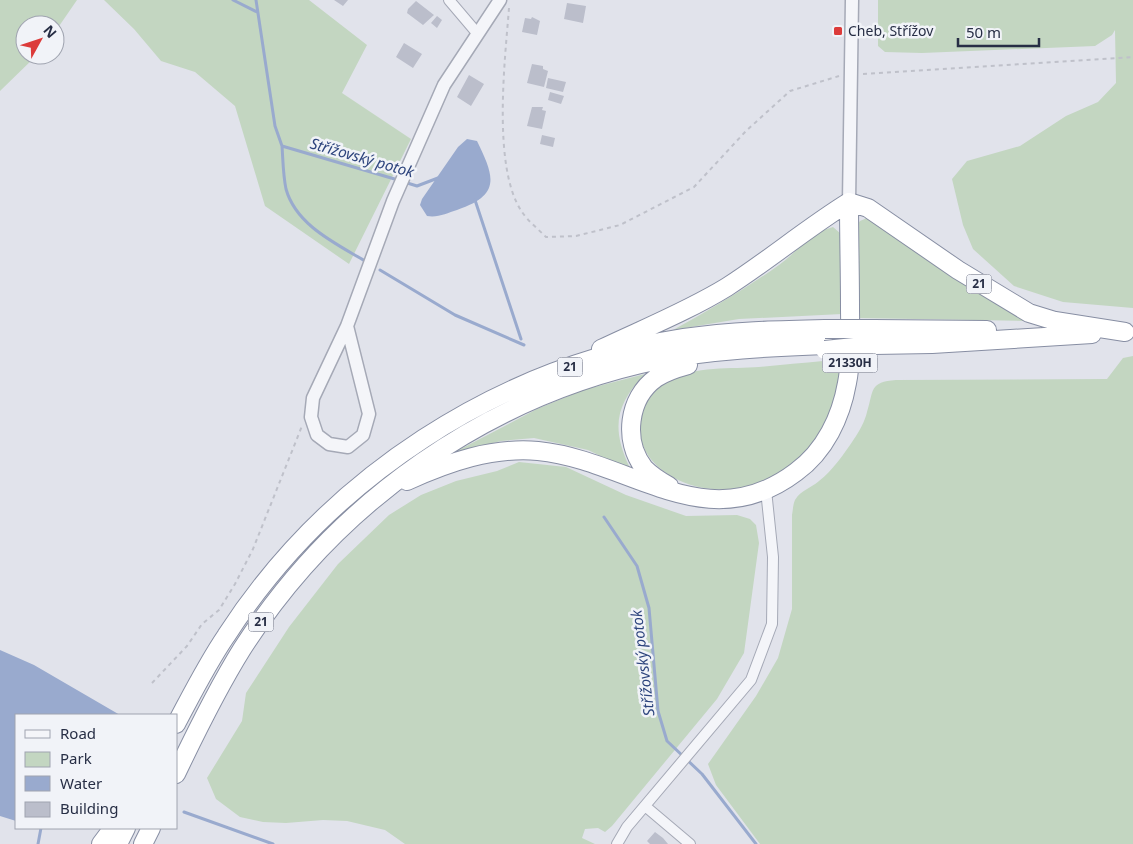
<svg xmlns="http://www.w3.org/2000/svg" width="1133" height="844" viewBox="0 0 1133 844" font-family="'Noto Sans',sans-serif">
<rect width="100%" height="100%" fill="#e1e3eb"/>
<path fill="#c3d6c1" d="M0,0H77L55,32V25H25V55H37L0,91Z
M104,0H309L367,45L342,93L411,139L349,264L265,206L235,106L195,72L161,61L134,29Z
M878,0H1133V308L1063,302L1014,286L973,249L963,225L952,179L967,161L1020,146L1066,116L1098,102L1116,83L1115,30L1112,35L1095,46L922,53L885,52L878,46Z
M867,218L876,221L946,273L1026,321L857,318V225L860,221Z
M833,227L841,234L842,314L739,319L673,330C710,310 745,289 779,265C797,252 811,232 833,227Z
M1133,356V844H760L716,785L708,764L756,696L778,658L792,609V515C793,510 793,504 795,500C801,490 811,488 819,481C833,470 844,454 854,439C859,432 865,421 867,412C874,390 869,382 896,380L1107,379L1123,358Z
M823,361L841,365C837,394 830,419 813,443C779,489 709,506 662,470C645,457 637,439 641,418C644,402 656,387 670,380C693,366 733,369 759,367C781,365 802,363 823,361Z
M645,374C616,404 611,427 629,466H621L588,450L534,438L501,441L453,453L537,409L583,390Z
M519,462L566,467L626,495L686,516L737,515L750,519L756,525L759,543L744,653L717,699L612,826L605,832L598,828L585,829L582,838L595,844H405L385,830L347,821L323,820L286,823L263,822L240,817L216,799L207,778L242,721L246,693L289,627L338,564L389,515L421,495L456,481L497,471Z"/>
<path fill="#99aace" d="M467,139L477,141C494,176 502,195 457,210C447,213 438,218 427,216L420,205L422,199L458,147Z
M0,650L34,665L120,715H16V821L0,816Z"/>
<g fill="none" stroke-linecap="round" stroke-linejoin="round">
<path stroke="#99aace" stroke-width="3" d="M233,0L257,12
M256,0L275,126L282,146L398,180
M282,146C283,160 283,175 286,189C296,225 335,243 365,261
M404,182L417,186L438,178
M475,200L521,339
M380,270L455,315L524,345
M604,517L637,566L649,608L658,711L667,741L702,774L756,844
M184,812L273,844
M38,844L41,828"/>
</g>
<path fill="#bbbecb" d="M334,0H348L343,6Z
M416,1L434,15L423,25L407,13L408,9Z
M567,3L586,6L583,23L564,19Z
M437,16L442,20L437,28L431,23Z
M532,17L540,21L537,35L522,32L525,18L531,19Z
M404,43L422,54L413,68L396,57Z
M532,64L543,66V69L548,71L544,87L527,83Z
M469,75L484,84L471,106L457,97Z
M548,78L566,82L563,92L546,88Z
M550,92L564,96L561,104L548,100Z
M532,107H543L542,110L546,111L542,129L527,126Z
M542,135L555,138L553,147L540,144Z
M655,832L663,838L668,844H650L647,841Z"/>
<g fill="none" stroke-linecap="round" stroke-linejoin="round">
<g stroke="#a5a9b6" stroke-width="12">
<path id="minor" d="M449,0L477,33
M645,806L690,844
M617,844L627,827L751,680L772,624L773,557L766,490"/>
</g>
<g stroke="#a5a9b6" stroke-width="15">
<path id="tertiary" d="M849,202L852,0
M347,326L369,414L363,435L348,447L329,444L317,435L311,417L313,398L347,326L393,201L444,85L500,0"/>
</g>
<g stroke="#878ea3" stroke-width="20">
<path id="trunk" d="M849,202L868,208L958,270L1029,313L1055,321L1125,332
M874,329L987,330
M874,345L932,344L1092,334
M601,349C643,329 688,311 727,287C769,260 807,228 849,202
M407,481C449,462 492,447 538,451C630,460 706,540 796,472C825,451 841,417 847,383C852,358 850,332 850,307C850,272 849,237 849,202
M669,486C660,481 651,475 644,468C623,441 628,398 656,378C666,371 677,368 688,365
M176,724C192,694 207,664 226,636C328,478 498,367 684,338C731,331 778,330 825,329
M176,774C196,732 217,689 242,649C336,502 488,395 659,360C713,350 771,347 825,345
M101,844L113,828
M118,844L126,828
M143,844L151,828"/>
</g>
<path stroke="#bfc1ca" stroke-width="2" stroke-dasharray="4 4" stroke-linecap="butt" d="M509,8C505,60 492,168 522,212C528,221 538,229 546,237L576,236L620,225L694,187L746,131L790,91L839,76
M863,74L1133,57
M152,683L187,646L202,624L219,610L235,584L253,549L302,426"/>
<use href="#minor" stroke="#f4f5f9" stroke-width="10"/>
<use href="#tertiary" stroke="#f4f5f9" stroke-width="12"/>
<use href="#trunk" stroke="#fff" stroke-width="18"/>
<g stroke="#878ea3" stroke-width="20" stroke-linecap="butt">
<path id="trunk-bridge" d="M825,329H874
M825,350L874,345"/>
</g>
<use href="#trunk-bridge" stroke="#fff" stroke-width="18"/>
</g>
<rect fill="#dc3b3a" stroke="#f1f3f8" stroke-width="2" x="833" y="26" width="10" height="10" rx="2.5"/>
<g text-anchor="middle" stroke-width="5" stroke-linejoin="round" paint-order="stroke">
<g fill="#f1f3f8" stroke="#64697b" stroke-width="1">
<rect x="966.5" y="274.5" width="25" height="19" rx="4"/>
<rect x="822.5" y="353.5" width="55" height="19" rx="4"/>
<rect x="557.5" y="357.5" width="25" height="19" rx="4"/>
<rect x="248.5" y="612.5" width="25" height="19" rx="4"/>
</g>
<g font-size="12" font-weight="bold" fill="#272e45">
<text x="979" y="288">21</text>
<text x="850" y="367">21330H</text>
<text x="570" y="371">21</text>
<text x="261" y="626">21</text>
</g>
<g font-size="14" fill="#272e45" stroke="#f1f3f8" text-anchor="start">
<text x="848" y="36">Cheb, Střížov</text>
</g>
<g font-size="15" font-style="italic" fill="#2d447d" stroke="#f1f3f8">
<text transform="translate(362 158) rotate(16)" y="5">Střížovský potok</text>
<text transform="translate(643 663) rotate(-97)" y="5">Střížovský potok</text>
</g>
</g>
<rect x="15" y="714" width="162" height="115" fill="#f1f3f8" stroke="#a0a4b0"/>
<rect x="25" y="730" width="25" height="8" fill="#f4f5f9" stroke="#a0a4b0"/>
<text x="60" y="739" font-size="15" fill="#272e45">Road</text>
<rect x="25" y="752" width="25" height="15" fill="#c3d6c1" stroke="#a0a4b0"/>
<text x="60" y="764" font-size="15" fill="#272e45">Park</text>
<rect x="25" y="776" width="25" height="15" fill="#99aace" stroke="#a0a4b0"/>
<text x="60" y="789" font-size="15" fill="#272e45">Water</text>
<rect x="25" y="802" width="25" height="15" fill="#bbbecb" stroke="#a0a4b0"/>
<text x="60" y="814" font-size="15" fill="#272e45">Building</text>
<g transform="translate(40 40) rotate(50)"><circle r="24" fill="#f1f3f8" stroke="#a0a4b0"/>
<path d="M0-4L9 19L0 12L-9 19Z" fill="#dc3b3a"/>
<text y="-8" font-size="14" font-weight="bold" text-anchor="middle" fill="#272e45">N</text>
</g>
<path d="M958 38v8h81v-8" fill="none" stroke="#272e45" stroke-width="2.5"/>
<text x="966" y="38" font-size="15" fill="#272e45" stroke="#f1f3f8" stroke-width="4" paint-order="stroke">50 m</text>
</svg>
